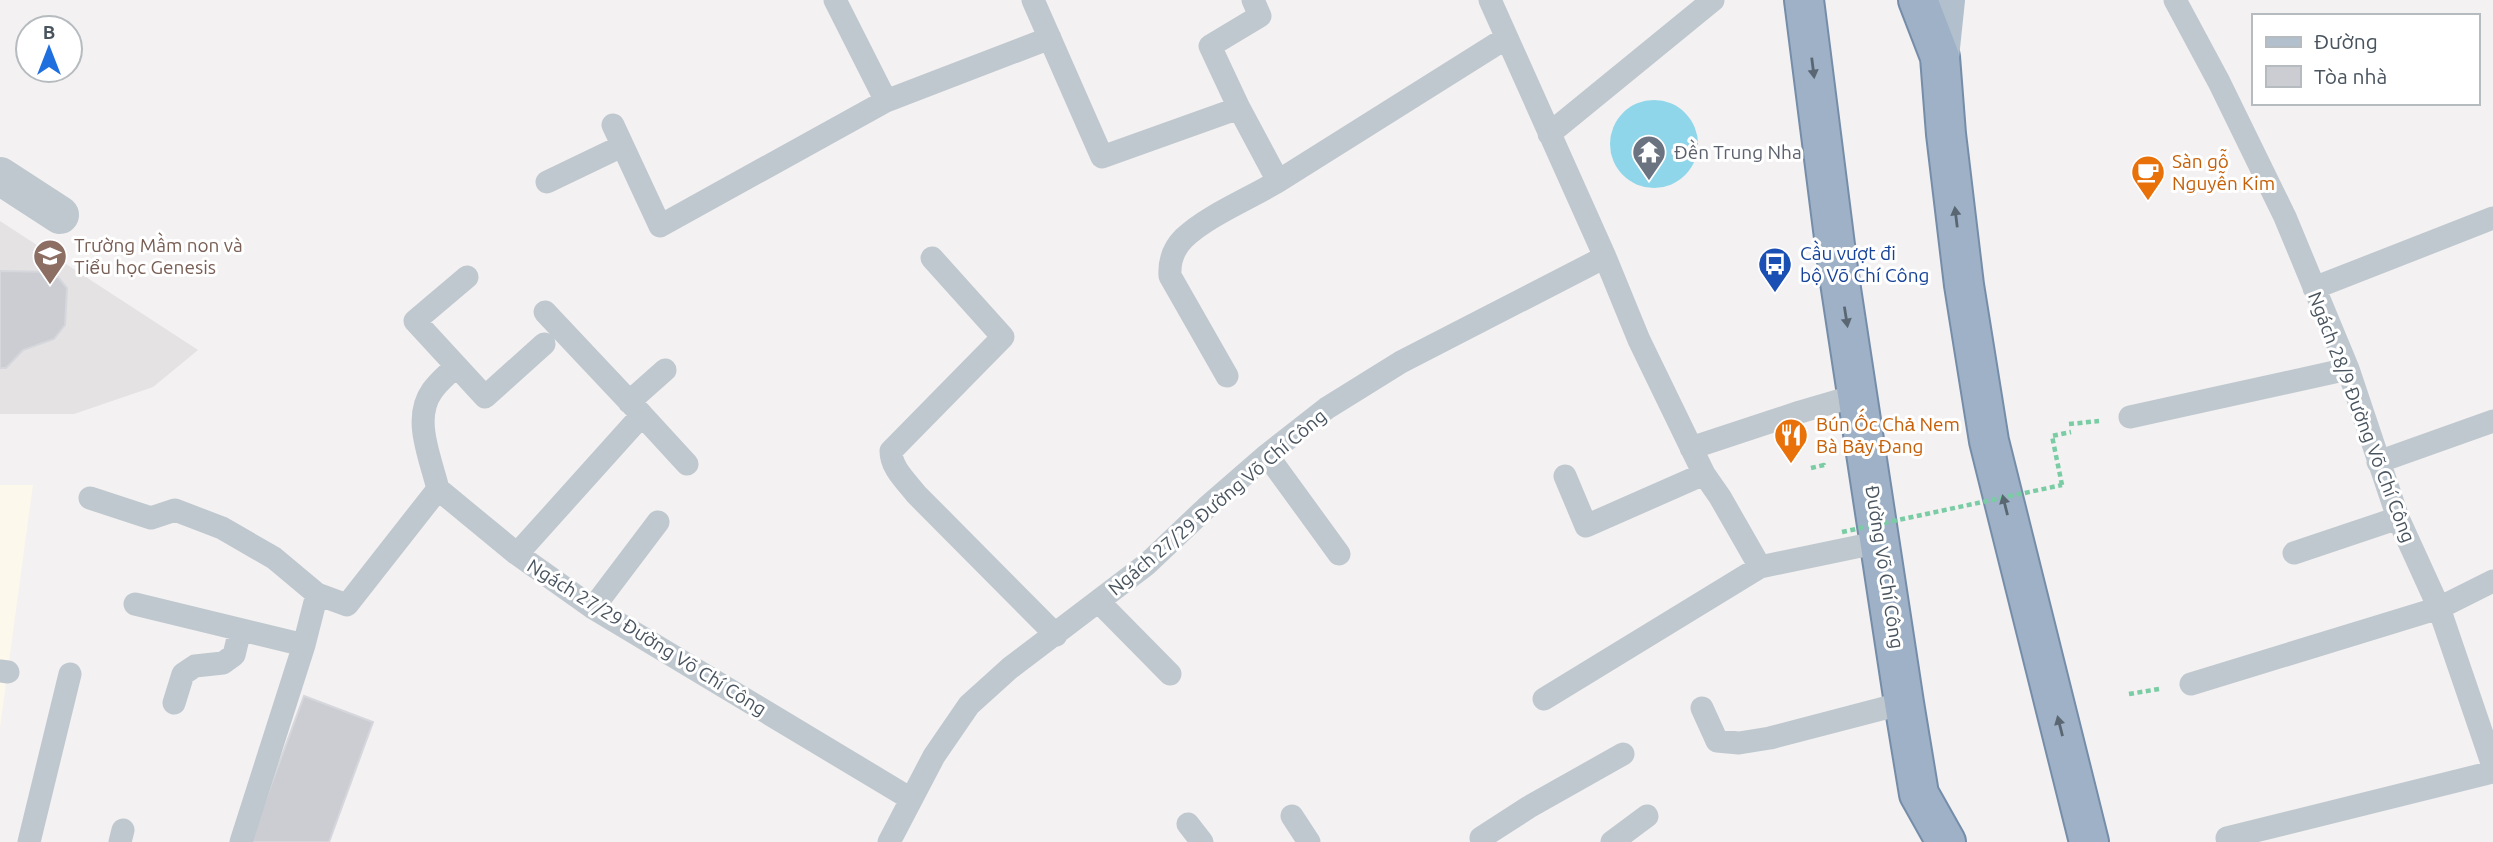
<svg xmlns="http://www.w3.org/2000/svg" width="2493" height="842" viewBox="0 0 2493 842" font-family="Ubuntu,sans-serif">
<rect width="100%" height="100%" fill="#f3f1f1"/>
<path fill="#fcf8ec" d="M0,485H33L0,728Z"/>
<path fill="#e4e2e3" d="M0,221L198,350L153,387L74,414H0Z"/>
<path fill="#90d6ea" d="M1610 144a44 44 0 1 1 88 0a44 44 0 1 1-88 0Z"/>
<path fill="#cbcdd3" stroke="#d5d7dc" stroke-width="2" d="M0,271L54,272L67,288L65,325L54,339L23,350L6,368H0Z
M304,696L373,722L329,842H250Z"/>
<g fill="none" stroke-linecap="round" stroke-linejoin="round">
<g stroke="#758da9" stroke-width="42">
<path id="trunk" d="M1804,0L1838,269L1904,703L1919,794L1946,842
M1918,0L1940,57L1946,134L1964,285L1989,441L2089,842"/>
</g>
<path stroke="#7acca5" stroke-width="4.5" stroke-dasharray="5 3.5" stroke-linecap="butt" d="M2069,424L2099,421
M1811,468L1824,465L1825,468
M2062,485L2052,436L2071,432
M2129,694L2159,689"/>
<path stroke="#bfc8cf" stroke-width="23" d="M835,0L886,101L1050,38
M1033,0L1102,157L1239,108
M1253,0L1260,16L1210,46L1239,108L1278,181
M1490,0L1605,257L1639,340L1704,474L1720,497L1760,567L1880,542
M2175,0L2219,82L2285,217L2348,369L2398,518L2439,608L2493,766
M613,125L660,226L886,101
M1549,134L1713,0
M547,182L622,146
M932,258L1003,337L891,451C891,468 906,481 916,494L1056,635
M467,277L415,321L485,397L544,344
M2314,288L2493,218
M1227,376L1170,276C1169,261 1173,249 1184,238C1208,215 1251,198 1280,180C1356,133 1431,85 1506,38
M629,402L665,370
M642,415L687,464
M2130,417L2348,369
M1691,448L1800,412L1858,395
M1267,455L1339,554
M2378,462L2493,421
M1565,476L1586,526L1704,474
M438,489C431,459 412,419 432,391C438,382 448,374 456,366
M90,498L151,518L175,510L222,528L274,558L317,594L347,605L438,489L517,554L593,608L911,799
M2294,553L2398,518
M517,554L642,415L545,312
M1099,602L1170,674
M135,604L304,645
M593,608L658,522
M0,671L8,672
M2191,684L2439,608L2493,581
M1544,699L1760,567
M174,703L183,674L195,666L223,663L234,655L240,630
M1702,708L1717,741L1739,743L1770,738L1904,703
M1292,816L1309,842
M1188,824L1202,842
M1481,838L1529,807L1623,754
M2227,838L2493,772
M29,842L70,674
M120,842L123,830
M241,842L304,645L317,594
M889,842L934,756L969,705L1010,668L1147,564L1206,508L1267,455L1327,408L1401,362L1605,257
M1612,842L1647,816"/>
<path stroke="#bfc8cf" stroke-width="38" d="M0,176L60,215"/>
<path stroke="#b2c0ce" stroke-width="38" d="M1940,57L1946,0"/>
<use href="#trunk" stroke="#9eb1c6" stroke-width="38"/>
<path stroke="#7acca5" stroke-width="4.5" stroke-dasharray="5 3.5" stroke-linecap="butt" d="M1842,532L2062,485"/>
</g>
<defs><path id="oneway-solid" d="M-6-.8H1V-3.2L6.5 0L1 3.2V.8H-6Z" transform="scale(1.75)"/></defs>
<g fill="#5a6773">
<use href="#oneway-solid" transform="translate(1813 68) rotate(83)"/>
<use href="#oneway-solid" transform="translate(1956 217) rotate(-97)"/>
<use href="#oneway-solid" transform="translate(1846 317) rotate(81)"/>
<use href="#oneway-solid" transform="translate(2005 505) rotate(-104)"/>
<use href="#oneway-solid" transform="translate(2060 726) rotate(-104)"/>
</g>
<defs>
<g id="temple-pin" transform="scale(1.75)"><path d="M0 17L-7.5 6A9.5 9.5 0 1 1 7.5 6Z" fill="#6b7280" stroke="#fff"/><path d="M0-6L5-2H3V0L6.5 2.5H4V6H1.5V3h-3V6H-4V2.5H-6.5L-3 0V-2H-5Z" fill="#fff"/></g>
<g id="cafe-pin" transform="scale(1.75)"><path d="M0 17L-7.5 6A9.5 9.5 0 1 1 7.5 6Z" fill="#e8710a" stroke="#fff"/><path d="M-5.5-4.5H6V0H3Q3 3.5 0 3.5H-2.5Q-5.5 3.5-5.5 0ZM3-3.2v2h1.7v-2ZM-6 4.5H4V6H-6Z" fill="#fff"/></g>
<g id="school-pin" transform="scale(1.75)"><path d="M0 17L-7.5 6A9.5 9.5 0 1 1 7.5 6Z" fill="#8d6e63" stroke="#fff"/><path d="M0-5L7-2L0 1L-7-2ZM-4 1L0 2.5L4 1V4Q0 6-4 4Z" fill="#fff"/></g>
<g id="bus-pin" transform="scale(1.75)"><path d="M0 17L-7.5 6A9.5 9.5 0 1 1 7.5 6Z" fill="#1a4fb4" stroke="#fff"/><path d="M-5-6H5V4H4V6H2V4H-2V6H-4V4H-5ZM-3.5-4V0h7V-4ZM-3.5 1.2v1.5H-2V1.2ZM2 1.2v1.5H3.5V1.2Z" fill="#fff"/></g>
<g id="restaurant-pin" transform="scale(1.75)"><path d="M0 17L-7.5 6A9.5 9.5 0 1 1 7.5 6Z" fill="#e8710a" stroke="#fff"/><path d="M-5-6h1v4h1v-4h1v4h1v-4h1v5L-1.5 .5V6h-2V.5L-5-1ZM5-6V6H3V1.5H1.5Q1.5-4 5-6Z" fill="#fff"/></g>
</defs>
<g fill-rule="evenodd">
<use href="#temple-pin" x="1649" y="152"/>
<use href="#cafe-pin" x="2148" y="172"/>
<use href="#school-pin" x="50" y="256"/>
<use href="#bus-pin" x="1775" y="264"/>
<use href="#restaurant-pin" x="1791" y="435"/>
</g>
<g text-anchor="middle" stroke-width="6" stroke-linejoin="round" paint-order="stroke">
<g font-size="19" fill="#5b616d" stroke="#fff" text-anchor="start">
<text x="1674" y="159">Đền Trung Nha</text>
</g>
<g font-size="19" fill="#c56008" stroke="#fff" text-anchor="start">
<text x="2172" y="168">Sàn gỗ<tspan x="2172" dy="22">Nguyễn Kim</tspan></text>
<text x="1816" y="431">Bún Ốc Chả Nem<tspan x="1816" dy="22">Bà Bảy Đang</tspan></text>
</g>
<g font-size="19" fill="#785e54" stroke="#fff" text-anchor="start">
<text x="74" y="252">Trường Mầm non và<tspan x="74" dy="22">Tiểu học Genesis</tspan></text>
</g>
<g font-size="19" fill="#164399" stroke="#fff" text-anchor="start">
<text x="1800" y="260">Cầu vượt đi<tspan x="1800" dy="22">bộ Võ Chí Công</tspan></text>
</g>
<g font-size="19" fill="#49545e" stroke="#fff">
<text transform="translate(2362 417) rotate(69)" y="7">Ngách 28/9 Đường Võ Chí Công</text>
<text transform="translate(1217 502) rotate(-40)" y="7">Ngách 27/29 Đường Võ Chí Công</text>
<text transform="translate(1885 567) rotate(81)" y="7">Đường Võ Chí Công</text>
<text transform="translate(647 637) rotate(32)" y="7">Ngách 27/29 Đường Võ Chí Công</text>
</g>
</g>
<rect x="2252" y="14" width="228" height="91" fill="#ffffff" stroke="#b6bbbf" stroke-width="2"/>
<rect x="2266" y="37" width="35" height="10" fill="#b2c0ce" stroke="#b6bbbf" stroke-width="2"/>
<text x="2314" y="49" font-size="21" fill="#49545e">Đường</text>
<rect x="2266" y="66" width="35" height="21" fill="#cbcdd3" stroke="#b6bbbf" stroke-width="2"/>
<text x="2314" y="84" font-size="21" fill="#49545e">Tòa nhà</text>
<g transform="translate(49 49)"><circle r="33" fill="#ffffff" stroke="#b6bbbf" stroke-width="2"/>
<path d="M0-5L12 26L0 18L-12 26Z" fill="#1f6fdf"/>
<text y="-10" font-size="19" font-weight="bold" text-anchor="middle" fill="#49545e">B</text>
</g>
</svg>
